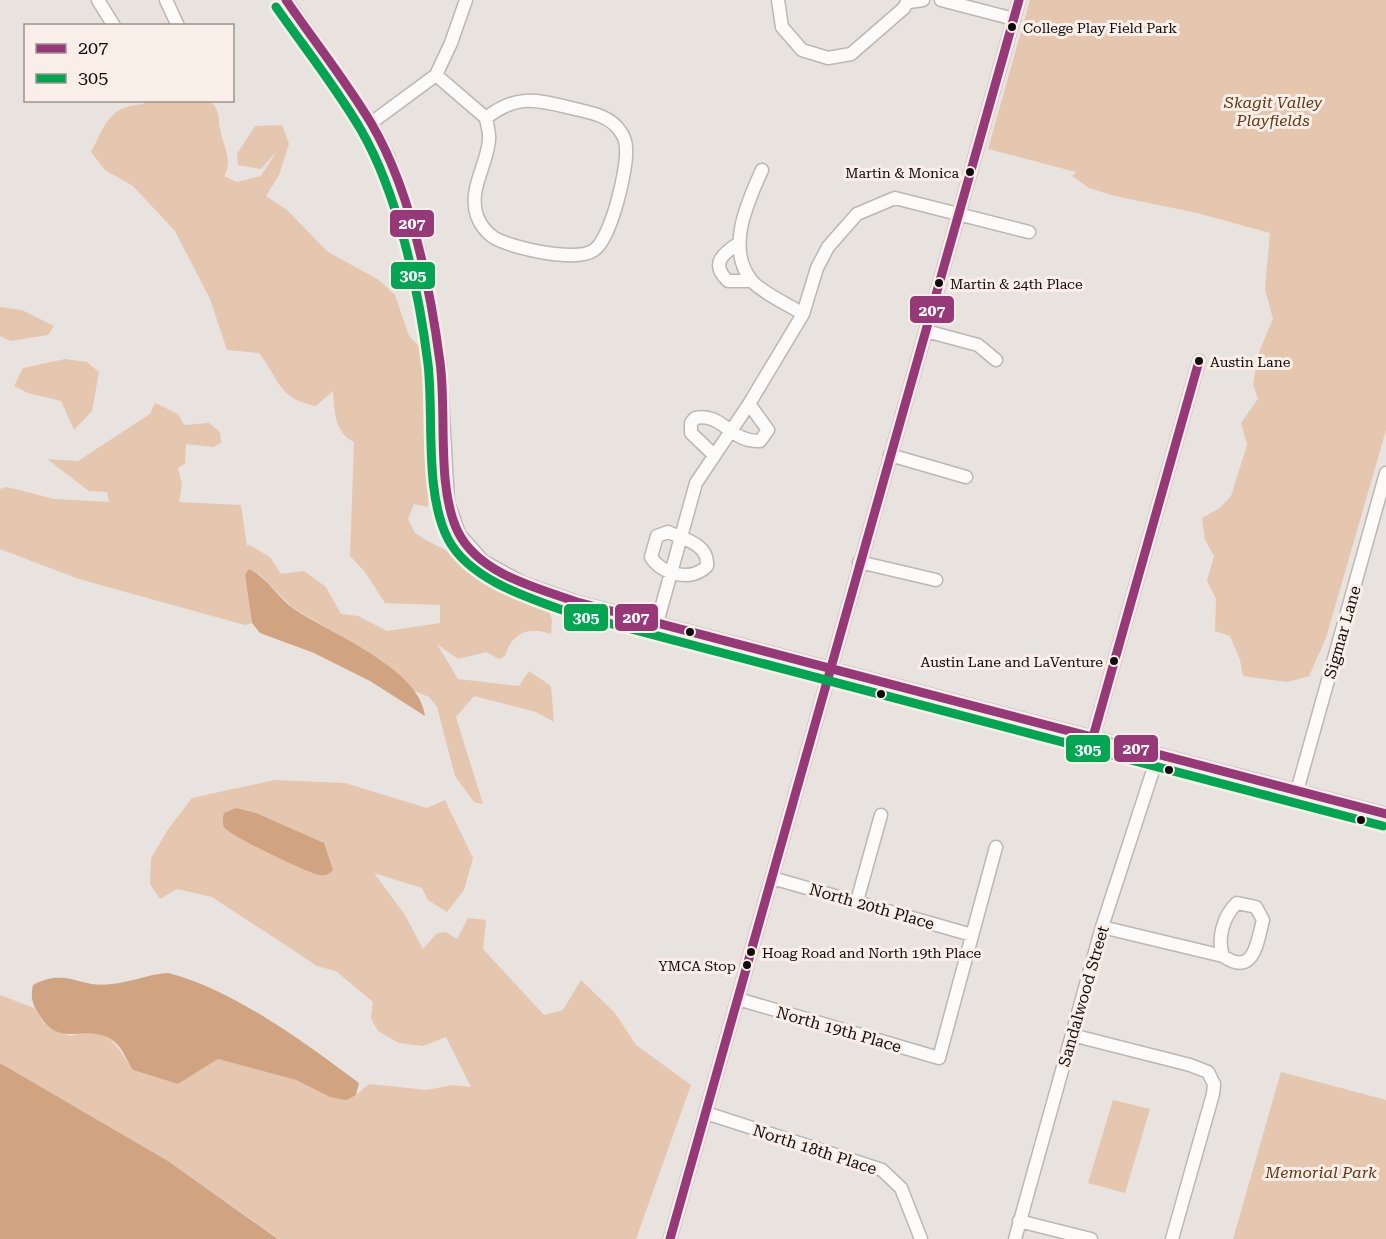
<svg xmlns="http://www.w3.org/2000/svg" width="1386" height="1239" viewBox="0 0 1386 1239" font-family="'Roboto Serif',serif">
<rect width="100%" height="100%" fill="#e8e3df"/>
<path fill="#e5c6ae" d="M1030,0H1386V430L1326,638L1309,676L1287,682L1243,676L1240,660L1230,636L1215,631L1216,599L1207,581L1214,556L1205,540L1202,518L1220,508L1231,496L1247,445L1241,423L1258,399L1253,384L1259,352L1273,319L1265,289L1270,233L1197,213L1115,196L1089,188L1072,176L1076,172L988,149Z
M146,101H211C222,115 217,117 221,133C224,148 233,161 224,176L237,182L261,176L277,151L261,169L238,165L237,154L255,126L282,125L289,144L279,175L266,196L287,210L328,252L379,280L395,295L409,336L424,351L430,475L428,507L414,504L408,519L415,533L424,539L455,555L478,572L547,606L552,620L551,634C529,626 512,632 505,656L499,659L486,652L458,659L437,644L458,679L519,686L529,671L551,686L554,722L536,712L474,696L456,717L483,804L474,802L455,776L437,707L429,697L412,690L383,661L293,608L259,574L245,575L252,623L245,625L79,579L0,549V489L7,487L54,499L109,502L107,492L89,491L47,459L78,461L150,414L155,403L178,414L184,425L209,423L220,432L221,443L213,447L186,444L185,464L178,468L182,485L179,502L241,505L247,546L249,545L270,557L281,574L304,571L326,587L341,614L358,616L387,631L440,623V605L385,603L365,572L350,556L354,442C335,434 334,409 333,391L316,406C278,399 280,380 259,353L227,350L210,299L175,231L133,186L105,170L91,152C106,124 108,107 143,104Z
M0,307L22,310L54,326L48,335L10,341L0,336Z
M65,359L87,362L99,372L92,411L74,430L61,401L28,393L14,386L23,368Z
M275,780L345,783L427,808L445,800L473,858L464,890L447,912L428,900L422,888L374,873L405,915L423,949L437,933L446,932L457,939L468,918L486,920L483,949L544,1015L563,1010L581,980L615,1013L636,1045L691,1085L636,1239H279L168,1161L0,1063V995L34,1008L44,1023L70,1036C109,1026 114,1042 133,1070L178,1084L218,1059L296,1080L330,1097L356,1095L369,1084L427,1090L452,1085L471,1087L446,1037L423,1046L399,1043L378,1031L371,1018L373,1002L336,971L317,966L212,897L177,889L160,899L150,884L151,858L169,828L192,798Z
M1281,1072L1386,1100V1239H1233Z
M1113,1100L1150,1109L1125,1193L1088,1183Z"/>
<path fill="#d0a480" d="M249,569C268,578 277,597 294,609C329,633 420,668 425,716L370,681L314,653L260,633L252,623L245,575Z
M236,808L256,813L324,843L333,870C329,874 326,876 320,875C309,874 228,835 224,827C222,823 223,817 224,813Z
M168,973C234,990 304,1042 359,1083L356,1095L346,1100L330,1097L296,1080L218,1059L178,1084L133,1070C125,1058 122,1044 107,1037C79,1025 61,1048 40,1016C33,1006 30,998 33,985C68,967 79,989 112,984C132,982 148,974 168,973Z
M0,1063L168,1161L278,1239H0Z"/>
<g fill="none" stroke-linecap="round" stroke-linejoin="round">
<g stroke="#bbb7b4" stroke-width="15">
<path id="minor" d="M98,0L114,26
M166,0L178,26
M286,0L371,123L389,158L419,249L440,363L448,502L459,534L483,561L523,583L577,602L1386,814
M778,0L782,27L802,50L828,58L851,54L904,8L908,0
M941,0L1014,19
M909,2L923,0
M436,75L486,118C487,126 490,132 489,140C487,166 468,189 477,216C480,224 486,232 493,237C510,248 577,263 594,250C611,239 628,168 626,148C626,142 623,135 620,131C609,114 586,112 567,107C534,99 515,95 486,118
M371,123L436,75L451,43L466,0
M762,170C748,201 725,249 752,281C761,292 789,305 803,314
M739,243C722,254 710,264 728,281H752
M926,331L978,345L996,360
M714,455L691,433V423L695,418C723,412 729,442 760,441L768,430L749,404
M890,455L966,477
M668,532C684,539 709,544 707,566C692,582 662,575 651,557L657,536Z
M859,562L936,580
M657,623L696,483L749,404L803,314L817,268L828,247L857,214L895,198L1029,232
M1093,737L1199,361
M1297,791L1386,473
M772,878L972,935
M857,901L881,815
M1102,927L1223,956C1254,977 1257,943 1263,920L1256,907L1237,903C1223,916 1217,939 1223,956
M738,999L939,1058L996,847
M1072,1035L1190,1065L1208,1072L1214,1084L1213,1094L1172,1239
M706,1113L882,1170L901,1188L921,1239
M1019,1221L1091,1239
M670,1239L1019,0
M1015,1239L1102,927L1158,755"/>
</g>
<use href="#minor" stroke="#fcfbfa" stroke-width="12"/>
<g stroke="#faefe8" stroke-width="14">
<path id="bus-1" d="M286,0C314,41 346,81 371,123C410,189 430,287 440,362C447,413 436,487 458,532C479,574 537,588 577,602L1386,814
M1093,737L1199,361
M670,1239L1019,0"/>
</g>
<g stroke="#faefe8" stroke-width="14">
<path id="bus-2" d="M276,7C304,47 336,87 361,130C398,194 419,291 428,364C434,416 424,493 448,539C470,581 532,599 574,614L1383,826"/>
</g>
<use href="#bus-1" stroke="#973978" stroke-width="9"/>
<use href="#bus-2" stroke="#00a651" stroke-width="9"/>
</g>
<g fill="#100c0a" stroke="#faefe8" stroke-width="2">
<circle cx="1012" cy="27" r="5"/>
<circle cx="970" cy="172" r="5"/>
<circle cx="939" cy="283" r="5"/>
<circle cx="1199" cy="361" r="5"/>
<circle cx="690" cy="632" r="5"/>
<circle cx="1114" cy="661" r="5"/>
<circle cx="881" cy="694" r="5"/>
<circle cx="1169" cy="770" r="5"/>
<circle cx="1361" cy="820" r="5"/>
<circle cx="751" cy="952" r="5"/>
<circle cx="747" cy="965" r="5"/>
</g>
<g text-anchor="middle" stroke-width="6" stroke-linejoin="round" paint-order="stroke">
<g font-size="14" fill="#100c0a" stroke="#faefe8" text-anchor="start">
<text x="1023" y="33">College Play Field Park</text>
<text x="959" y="178" text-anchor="end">Martin &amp; Monica</text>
<text x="950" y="289">Martin &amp; 24th Place</text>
<text x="1210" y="367">Austin Lane</text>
<text x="1103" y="667" text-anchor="end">Austin Lane and LaVenture</text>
<text x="762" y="958">Hoag Road and North 19th Place</text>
<text x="736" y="971" text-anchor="end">YMCA Stop</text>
</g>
<g font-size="16" font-style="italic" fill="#613811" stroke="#faefe8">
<text x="1273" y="108">Skagit Valley<tspan x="1273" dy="18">Playfields</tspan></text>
<text x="1321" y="1178">Memorial Park</text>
</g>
<g font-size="16" fill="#100c0a" stroke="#faefe8">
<text transform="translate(1342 632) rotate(-74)" y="6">Sigmar Lane</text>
<text transform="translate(872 906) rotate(16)" y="6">North 20th Place</text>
<text transform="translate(1083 996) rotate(-74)" y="6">Sandalwood Street</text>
<text transform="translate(839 1029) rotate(16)" y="6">North 19th Place</text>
<text transform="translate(815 1149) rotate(18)" y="6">North 18th Place</text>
</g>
</g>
<g stroke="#faefe8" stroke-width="2">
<rect x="389" y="209" width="46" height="29" rx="6" fill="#973978"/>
<rect x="390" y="261" width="46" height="29" rx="6" fill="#00a651"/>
<rect x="909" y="295" width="46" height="29" rx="6" fill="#973978"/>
<rect x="563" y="603" width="46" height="29" rx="6" fill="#00a651"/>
<rect x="614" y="603" width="45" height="29" rx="6" fill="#973978"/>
<rect x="1113" y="734" width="46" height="29" rx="6" fill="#973978"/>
<rect x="1065" y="734" width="46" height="29" rx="6" fill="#00a651"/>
</g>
<g font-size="16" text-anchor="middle" font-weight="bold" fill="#fff">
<text x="412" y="229">207</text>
<text x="413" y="281">305</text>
<text x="932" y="316">207</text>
<text x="586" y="623">305</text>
<text x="636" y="623">207</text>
<text x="1136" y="754">207</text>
<text x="1088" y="755">305</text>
</g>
<rect x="24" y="24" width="210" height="78" fill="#faefe8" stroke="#9c948f" stroke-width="1.5"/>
<rect x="36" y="44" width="30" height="9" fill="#973978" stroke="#9c948f" stroke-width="1.5"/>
<text x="78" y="54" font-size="18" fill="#100c0a">207</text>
<rect x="36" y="74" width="30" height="9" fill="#00a651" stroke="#9c948f" stroke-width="1.5"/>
<text x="78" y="84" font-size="18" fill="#100c0a">305</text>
</svg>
